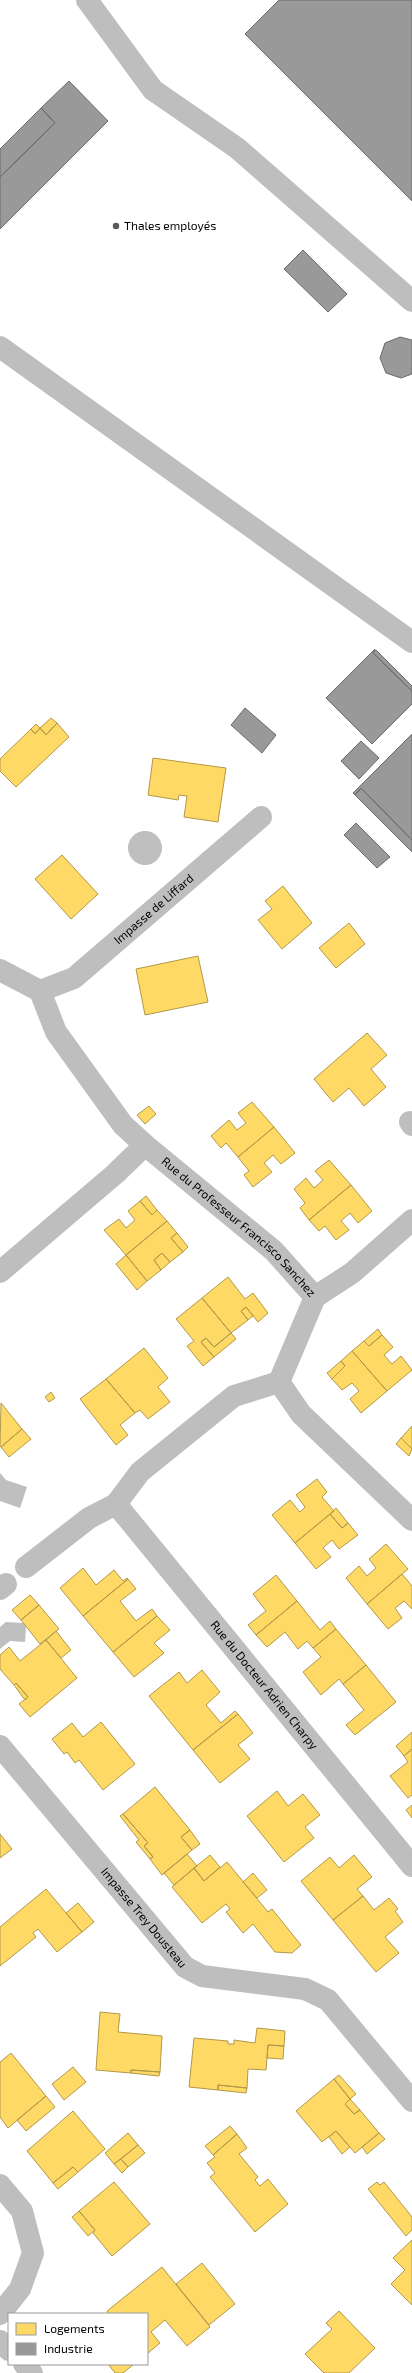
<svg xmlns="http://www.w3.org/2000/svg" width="412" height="2373" viewBox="0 0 412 2373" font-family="'Exo 2',sans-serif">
<rect width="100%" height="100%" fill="#fff"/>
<path fill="#bfbfbf" d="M128 848a17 17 0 1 1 34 0a17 17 0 1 1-34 0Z
M0,1473L6,1480L27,1487L20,1508L0,1501Z
M6,1622L23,1623L26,1627L25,1642L10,1641L0,1649V1627Z"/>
<path fill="#ffd966" stroke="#b29847" d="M51,718L57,723L46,735L40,728Z
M57,723L69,737L16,787L0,771V759L31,729L35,734L40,728L46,735Z
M36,724L40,728L35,734L31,729Z
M153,758L226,768L218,822L184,817L187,796L179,795L178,800L148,795Z
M62,855L98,894L71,919L35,879Z
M283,886L312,923L282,949L258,920L272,909L265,901Z
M349,923L365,944L336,968L319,948Z
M198,956L208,1002L145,1015L136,969Z
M367,1033L387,1055L371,1069L386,1087L364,1106L349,1088L333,1102L314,1079Z
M252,1102L274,1127L238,1157L226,1143L221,1148L211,1136L229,1120L237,1130L246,1123L238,1113Z
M149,1106L156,1114L145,1124L137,1115Z
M274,1127L295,1153L281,1164L273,1155L264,1163L272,1172L253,1187L244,1175L249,1171L238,1157Z
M329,1160L351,1185L309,1220L300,1208L305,1203L294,1189L306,1178L314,1188L323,1180L315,1171Z
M351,1185L372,1211L358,1223L350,1213L341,1221L349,1230L336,1240L325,1226L319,1231L309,1220Z
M146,1196L157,1210L152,1215L140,1201Z
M140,1201L152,1215L157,1210L167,1221L126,1255L104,1230L119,1219L126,1228L135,1220L128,1211Z
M167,1221L177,1233L171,1238L183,1252L170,1262L162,1253L154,1260L161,1270L147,1281L126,1255Z
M177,1233L188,1247L183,1252L171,1238Z
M162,1253L170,1262L161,1270L154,1260Z
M126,1255L147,1281L137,1290L116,1264Z
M228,1277L245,1299L253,1293L268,1313L258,1322L246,1307L241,1311L248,1320L231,1333L202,1298Z
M202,1298L231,1333L214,1347L206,1338L201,1342L214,1357L203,1366L187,1346L194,1341L176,1319Z
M246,1307L253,1316L248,1320L241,1311Z
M378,1329L382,1335L369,1346L364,1341Z
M231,1333L236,1339L214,1357L201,1342L206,1338L214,1347Z
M382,1335L393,1347L384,1355L392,1364L401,1356L412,1370L387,1391L352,1351L364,1341L369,1346Z
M144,1348L168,1378L158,1387L170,1402L148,1419L140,1410L135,1413L106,1379Z
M352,1351L387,1391L361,1413L350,1399L359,1391L352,1383L342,1390L332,1379L345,1366L341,1361Z
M341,1361L345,1366L332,1379L327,1373Z
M106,1379L135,1413L120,1425L128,1435L116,1445L80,1399Z
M51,1392L55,1398L49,1402L45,1397Z
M1,1403L22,1429L1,1447L0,1446Z
M412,1426V1449L401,1438Z
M22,1429L31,1439L9,1457L1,1447Z
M401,1438L412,1449L409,1456L396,1444Z
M317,1479L327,1492L322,1497L334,1511L295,1543L272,1515L290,1500L300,1512L305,1507L296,1495Z
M336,1508L348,1523L342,1528L330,1514Z
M330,1514L342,1528L348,1523L358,1535L339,1549L332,1540L323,1548L331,1557L316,1569L295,1543Z
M386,1544L408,1569L367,1604L346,1578L359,1566L367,1576L376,1568L369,1559Z
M83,1568L96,1585L114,1570L123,1581L127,1578L128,1579L83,1616L60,1588Z
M402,1574L412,1586V1609L404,1601L395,1608L402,1618L388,1629L367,1604Z
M276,1575L297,1601L256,1635L248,1625L266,1611L253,1594Z
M128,1579L136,1589L120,1601L136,1621L152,1609L157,1616L113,1652L83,1616Z
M30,1595L39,1605L21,1620L12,1610Z
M297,1601L320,1630L330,1621L336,1629L313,1648L307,1641L298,1649L285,1632L267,1647L256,1635Z
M39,1605L59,1629L40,1644L21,1620Z
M157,1616L170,1630L154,1643L164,1653L134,1677L113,1652Z
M336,1629L366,1665L343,1684L339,1679L321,1695L303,1672L321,1657L313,1648Z
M56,1631L71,1650L61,1658L46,1640Z
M46,1640L77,1678L30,1717L19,1704L28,1697L16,1683L14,1685L0,1669V1655L9,1647L20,1661Z
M366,1665L396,1702L355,1735L346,1725L364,1710L343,1684Z
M202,1670L220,1692L206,1705L221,1723L235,1711L238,1714L193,1750L149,1696L179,1672L187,1683Z
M16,1683L28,1697L25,1700L14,1685Z
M238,1714L253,1733L238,1745L250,1759L220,1783L193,1750Z
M101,1722L135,1764L103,1790L79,1760L75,1763L67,1752L64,1754L52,1739L72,1723L83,1737Z
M412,1732V1749L404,1756L396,1746Z
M412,1749V1795L408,1798L390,1776L408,1762L404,1756Z
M155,1787L190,1830L181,1837L192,1850L162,1875L150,1859L153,1857L144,1846L148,1843L123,1814Z
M277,1791L288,1806L303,1794L320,1815L305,1827L314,1838L284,1862L247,1816Z
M412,1805V1818L406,1810Z
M123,1814L148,1843L144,1846L153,1857L150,1859L136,1842L139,1840L120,1816Z
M190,1830L200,1844L192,1850L181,1837Z
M0,1834L12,1849L0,1858Z
M187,1854L197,1866L174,1885L164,1873Z
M210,1855L220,1867L204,1881L194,1868Z
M354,1855L372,1877L357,1889L363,1896L333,1920L301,1881L330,1857L339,1868Z
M227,1862L268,1912L272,1909L301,1945L292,1953L275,1952L253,1924L243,1933L226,1912L230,1909L226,1904L202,1923L172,1887L194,1868L204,1881Z
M253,1873L267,1890L257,1898L243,1882Z
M46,1889L82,1932L57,1952L38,1929L33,1933L36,1937L0,1966V1927Z
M363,1896L374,1910L389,1898L398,1909L395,1911L403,1922L385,1937L399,1953L376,1972L333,1920Z
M78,1903L94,1922L82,1932L66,1913Z
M100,2012L120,2014L118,2032L162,2036L160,2072L131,2070V2073L96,2070Z
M257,2028L285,2031L284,2046L268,2045L266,2070L248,2069L247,2088L218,2085V2090L189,2087L194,2038L228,2041V2044H234V2040L255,2043Z
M268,2045L284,2046L283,2059L267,2058Z
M11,2053L46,2096L8,2128L0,2117V2062Z
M73,2067L86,2082L64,2100L52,2084Z
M131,2070L160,2072L159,2076L131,2073Z
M339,2075L356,2094L350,2099L334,2079Z
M334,2079L350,2099L345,2104L354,2114L360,2110L379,2133L355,2153L336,2131L322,2142L296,2111Z
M218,2085L247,2088L246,2093L218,2090Z
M46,2096L55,2107L26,2131L17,2120Z
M350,2099L360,2110L354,2114L345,2104Z
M73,2111L105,2149L78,2172L73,2167L53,2183L27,2151Z
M230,2126L237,2134L213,2155L205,2146Z
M336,2131L350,2147L342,2154L329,2137Z
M128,2133L138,2145L114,2164L105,2153Z
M379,2133L385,2139L367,2154L362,2147Z
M237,2134L247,2148L239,2154L258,2177L255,2180L260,2186L268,2179L288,2204L255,2232L210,2177L215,2173L207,2163L215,2157L213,2155Z
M138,2145L145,2153L128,2167L121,2159Z
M121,2159L128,2167L122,2173L114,2164Z
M73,2167L78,2172L58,2189L53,2183Z
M114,2182L150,2224L112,2256L93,2233L95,2230L79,2211Z
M377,2182L380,2185L384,2182L412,2217V2230L406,2236L368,2189Z
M79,2211L95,2230L88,2236L72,2217Z
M412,2240V2305L391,2284L405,2270L393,2258Z
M202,2263L235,2304L209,2325L176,2284Z
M162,2267L210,2327L187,2346L165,2320L151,2332L160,2343L147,2354V2314H109L107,2311Z
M339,2311L375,2348L349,2373H324L305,2354L332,2329L326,2323Z
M108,2364H134L123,2373H115Z"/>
<path fill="#999" stroke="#6b6b6b" d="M279,0H412V201L245,34Z
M69,81L108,121L0,229V177L55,123L41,108Z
M41,108L55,123L0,177V149Z
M303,250L347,294L328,312L284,269Z
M400,337L412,340V374L401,378L386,373L380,358L385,343Z
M375,649L373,653L412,691V704L372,744L326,698Z
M376,650L412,686V691L373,653Z
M245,708L276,735L262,753L231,725Z
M412,734V840L361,788L355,795L353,793Z
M361,741L379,758L359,779L341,761Z
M361,788L412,840V852L355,795Z
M356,823L390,857L377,868L344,835Z"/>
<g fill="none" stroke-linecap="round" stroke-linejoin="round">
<g stroke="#bebebe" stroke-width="22">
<path d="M87,0L153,90L237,148L412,301"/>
<path d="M0,347L412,642"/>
<path id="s1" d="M0,970L40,991L74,978L261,817"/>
<path id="s2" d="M40,991L56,1032L123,1125L145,1145L274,1251L315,1297L279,1382L301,1414L412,1520"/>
<path d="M410,1122L412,1125"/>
<path d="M0,1272L115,1174L145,1145"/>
<path d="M315,1297L352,1273L412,1220"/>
<path id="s3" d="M279,1382L234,1396L140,1472L116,1504L412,1866"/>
<path d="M26,1567L89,1518L116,1504"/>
<path d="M0,1589L6,1584"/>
<path id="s4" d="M0,1746L185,1967L202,1976L305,1989L328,2000L412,2101"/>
<path d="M0,2185L22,2211L33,2253L20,2289L0,2314"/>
<path d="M0,2341L9,2350"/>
<path d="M24,2364L32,2373"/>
</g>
</g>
<circle fill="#595959" stroke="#fff" stroke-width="1.5" cx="116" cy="226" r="4"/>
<g text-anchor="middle" stroke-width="4" stroke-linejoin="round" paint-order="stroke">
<g font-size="12" fill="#000" stroke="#fff" text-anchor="start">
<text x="124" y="230">Thales employés</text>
</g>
<g font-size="12" fill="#000" stroke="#fff">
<text dy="4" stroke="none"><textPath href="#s1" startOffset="187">Impasse de Liffard</textPath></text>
<text dy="4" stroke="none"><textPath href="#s2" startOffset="313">Rue du Professeur Francisco Sanchez</textPath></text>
<text dy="4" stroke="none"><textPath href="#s3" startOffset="442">Rue du Docteur Adrien Charpy</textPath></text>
<text dy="4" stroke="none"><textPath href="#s4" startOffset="224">Impasse Trey Dousteau</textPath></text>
</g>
</g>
<rect x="8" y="2313" width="140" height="52" fill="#ffffff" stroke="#999999"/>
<rect x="16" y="2323" width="20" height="12" fill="#ffd966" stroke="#999999"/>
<text x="44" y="2333" font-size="12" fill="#000000">Logements</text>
<rect x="16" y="2343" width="20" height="12" fill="#999999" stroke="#999999"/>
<text x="44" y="2353" font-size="12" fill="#000000">Industrie</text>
</svg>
